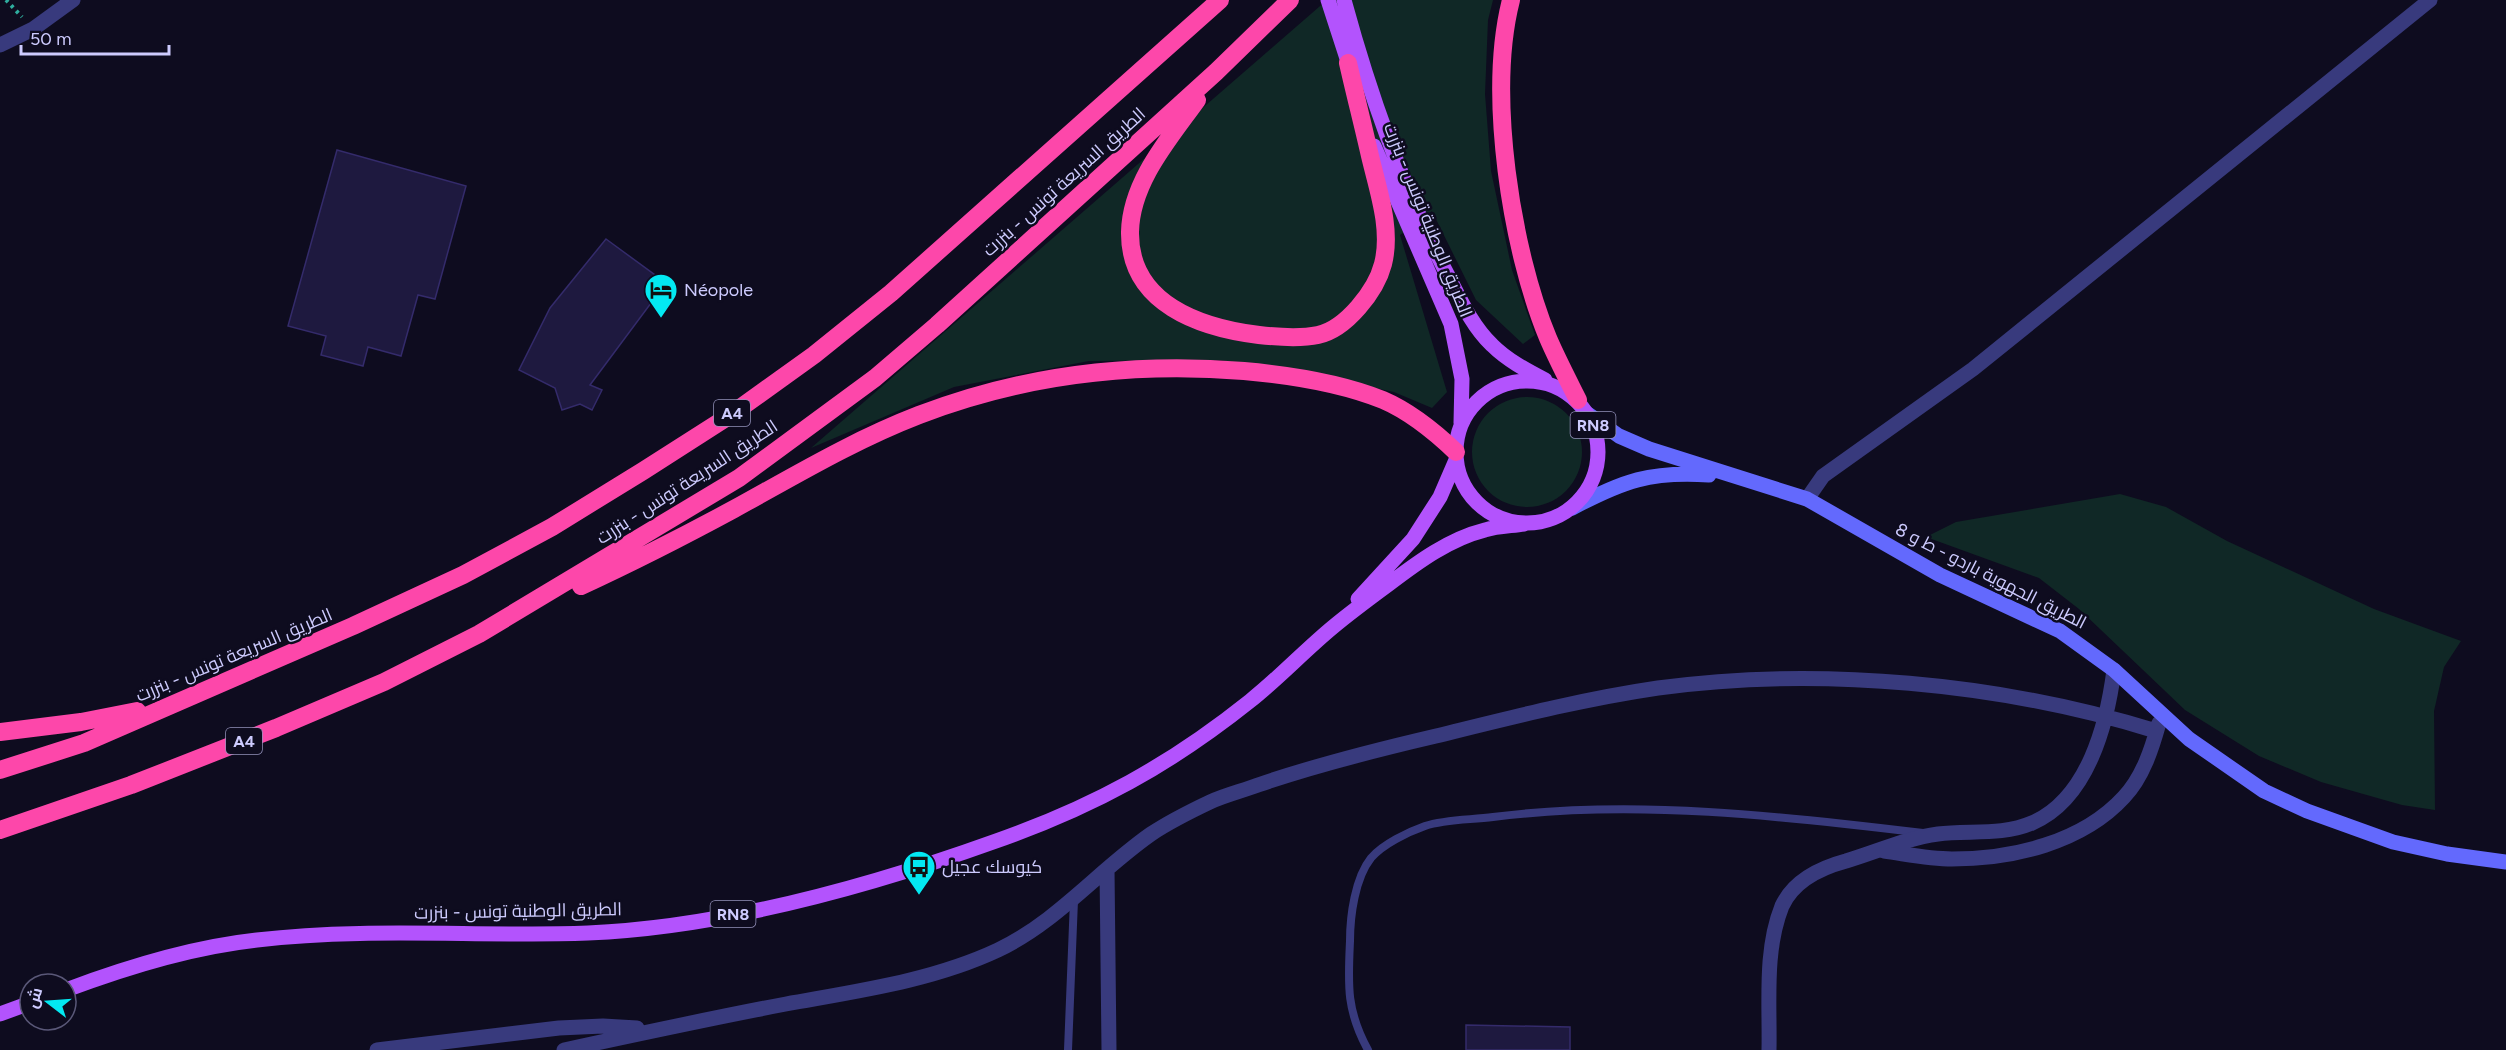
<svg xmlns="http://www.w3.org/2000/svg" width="2506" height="1050" viewBox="0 0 2506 1050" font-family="Figtree,Cairo,sans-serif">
<rect width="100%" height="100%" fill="#0e0c1f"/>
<path fill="#102826" d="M1327,0H1493L1488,20L1485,94L1491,171L1512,270L1535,335L1523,344L1476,300L1432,211L1400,235L1447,392L1432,408L1394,392L1337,380L1220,360L1089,361L954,387L811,448Z
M1472 452a55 55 0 1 1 110 0a55 55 0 1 1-110 0Z
M2120,494L2166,507L2227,541L2374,609L2461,641L2444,667L2434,711L2435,810L2402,805L2321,782L2259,756L2185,710L2079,609L2039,578L1926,537L1956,522Z"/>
<path fill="#1e193f" stroke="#342b6b" stroke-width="1.5" d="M337,150L466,186L435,299L418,295L401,356L368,347L363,366L321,355L326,336L288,326Z
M606,239L666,283L590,385L602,390L592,410L580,404L562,410L555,388L519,370L550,308Z
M1466,1025L1570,1027V1050H1466Z"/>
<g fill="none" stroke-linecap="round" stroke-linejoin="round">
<path stroke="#2fae9f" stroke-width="4" stroke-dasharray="3 4.5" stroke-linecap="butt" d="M6,0L22,17"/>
<path stroke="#383a7d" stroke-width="8" d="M1068,1050L1074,900
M1368,1050C1346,1010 1348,984 1350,941C1350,916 1355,878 1371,858C1383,844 1408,832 1425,826C1446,819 1471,820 1493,817C1634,799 1783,816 1923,833"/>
<path stroke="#383a7d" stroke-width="15" d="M0,45L33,29L73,0
M1807,499L1823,476L1973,369L2430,0
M1884,851C1906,854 1929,859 1952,859C2012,859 2082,843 2124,797C2143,777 2152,748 2159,723
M1107,869L1109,1050
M377,1050L559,1028L603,1026L637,1028
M564,1050C638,1034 712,1018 786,1004C857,991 932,981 998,950C1057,922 1098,871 1151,834C1169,822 1191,811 1210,802C1225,795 1242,791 1258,785C1316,765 1376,750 1436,736C1509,718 1583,699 1658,688C1818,666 2002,683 2156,731
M1769,1050C1770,1003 1764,951 1782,906C1794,880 1820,868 1846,861C1876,852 1907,838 1938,834C1968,830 2002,836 2032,823C2088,799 2107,724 2114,670"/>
<path stroke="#6369fd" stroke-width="15" d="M1588,414L1619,436L1649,449L1807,499L1940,575L2060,631L2114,670L2189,739L2264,791L2307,811L2393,842L2447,854L2506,862
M1572,508C1623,481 1650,471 1709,475"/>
<path stroke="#b353fd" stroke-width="15" d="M1328,0L1352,74
M1344,0C1369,92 1401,183 1444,268C1458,294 1470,324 1492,345C1507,360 1526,370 1545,380
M1374,146L1451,324L1462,379L1461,423
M1456 452a71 71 0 1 1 142 0a71 71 0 1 1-142 0Z
M1358,599L1413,539L1440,497L1456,460
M66,990C127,967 192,947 257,940C367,927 478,937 588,933C724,927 868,887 996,841C1093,807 1170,765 1250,701C1279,678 1304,651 1333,627C1351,612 1370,598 1389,584C1418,562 1449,539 1485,530C1497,526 1511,526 1524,524
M0,1014L30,1003"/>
<path stroke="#fd47aa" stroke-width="18" d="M1511,0C1487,94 1511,249 1548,338C1557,359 1568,380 1578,400
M1197,100C1169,139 1131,182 1130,232C1129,304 1201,328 1259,335C1277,337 1299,339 1318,335C1346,329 1376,291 1383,264C1392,229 1378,190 1370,156C1363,125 1355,94 1348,63
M581,586C633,562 684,536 734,509C794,476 854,440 919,415C1023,375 1133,362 1244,371C1289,375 1341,383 1383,400C1411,412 1434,431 1456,452
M0,732L81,722L137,711
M0,770L84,743L353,626L463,575L552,527L643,471L729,416L814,355L891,293L1220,0
M0,830L131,785L276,728L384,682L479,634L739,478L875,378L937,325L1216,72L1290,0"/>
</g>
<defs>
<g id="hotel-pin" transform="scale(1.725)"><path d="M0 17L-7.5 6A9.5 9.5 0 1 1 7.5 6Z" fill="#03e9f2" stroke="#0e0c1f"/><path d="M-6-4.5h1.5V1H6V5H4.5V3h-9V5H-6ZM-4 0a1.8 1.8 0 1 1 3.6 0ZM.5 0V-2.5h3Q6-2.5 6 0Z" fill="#111"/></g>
<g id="bus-pin" transform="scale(1.725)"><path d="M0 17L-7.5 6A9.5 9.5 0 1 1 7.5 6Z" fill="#03e9f2" stroke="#0e0c1f"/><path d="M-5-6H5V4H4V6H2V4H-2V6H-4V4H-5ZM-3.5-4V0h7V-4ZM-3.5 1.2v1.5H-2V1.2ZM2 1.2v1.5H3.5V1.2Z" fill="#111"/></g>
</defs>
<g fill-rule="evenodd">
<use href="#hotel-pin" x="661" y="290"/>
<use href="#bus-pin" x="919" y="867"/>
</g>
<g text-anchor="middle" stroke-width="5" stroke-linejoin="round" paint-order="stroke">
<g fill="#0e0c1f" stroke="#9492bb" stroke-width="1.5">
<rect x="714" y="400" width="36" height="26" rx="4.5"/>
<rect x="1570.5" y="412" width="45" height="26" rx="4.5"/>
<rect x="226" y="728" width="36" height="26" rx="4.5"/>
<rect x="710.5" y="901" width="45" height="26" rx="4.5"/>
</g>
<g font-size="16" font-weight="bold" fill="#cdcbfe">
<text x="732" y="419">A4</text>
<text x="1593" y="431">RN8</text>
<text x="244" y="747">A4</text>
<text x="733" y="920">RN8</text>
</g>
<g font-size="18" fill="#cdcbfe" stroke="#0e0c1f">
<text transform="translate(1064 182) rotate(-42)" y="6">الطريق السريعة تونس - بنزرت</text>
<text transform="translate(1428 220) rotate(68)" y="6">الطريق الوطنية تونس - بنزرت</text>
<text transform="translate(687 482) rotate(-33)" y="6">الطريق السريعة تونس - بنزرت</text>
<text transform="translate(1991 576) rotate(27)" y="6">الطريق الجهوية باردو - ط و 8</text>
<text transform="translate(234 655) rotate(-23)" y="6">الطريق السريعة تونس - بنزرت</text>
<text transform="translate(518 911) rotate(-1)" y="6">الطريق الوطنية تونس - بنزرت</text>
</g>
<g font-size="18" fill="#cdcbfe" stroke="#0e0c1f" text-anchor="start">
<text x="684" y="296">Néopole</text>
<text x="942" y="873">كيوسك عجيل</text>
</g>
</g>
<g transform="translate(48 1002) rotate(287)"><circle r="28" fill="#0e0c1f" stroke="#5a5878" stroke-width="1.5"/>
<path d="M0-4.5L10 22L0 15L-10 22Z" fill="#03e9f2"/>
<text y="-9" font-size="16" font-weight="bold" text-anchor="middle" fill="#cdcbfe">ش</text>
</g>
<path d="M21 45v9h148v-9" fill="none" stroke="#cdcbfe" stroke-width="3"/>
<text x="30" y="45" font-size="18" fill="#cdcbfe" stroke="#0e0c1f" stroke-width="4.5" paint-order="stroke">50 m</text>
</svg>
